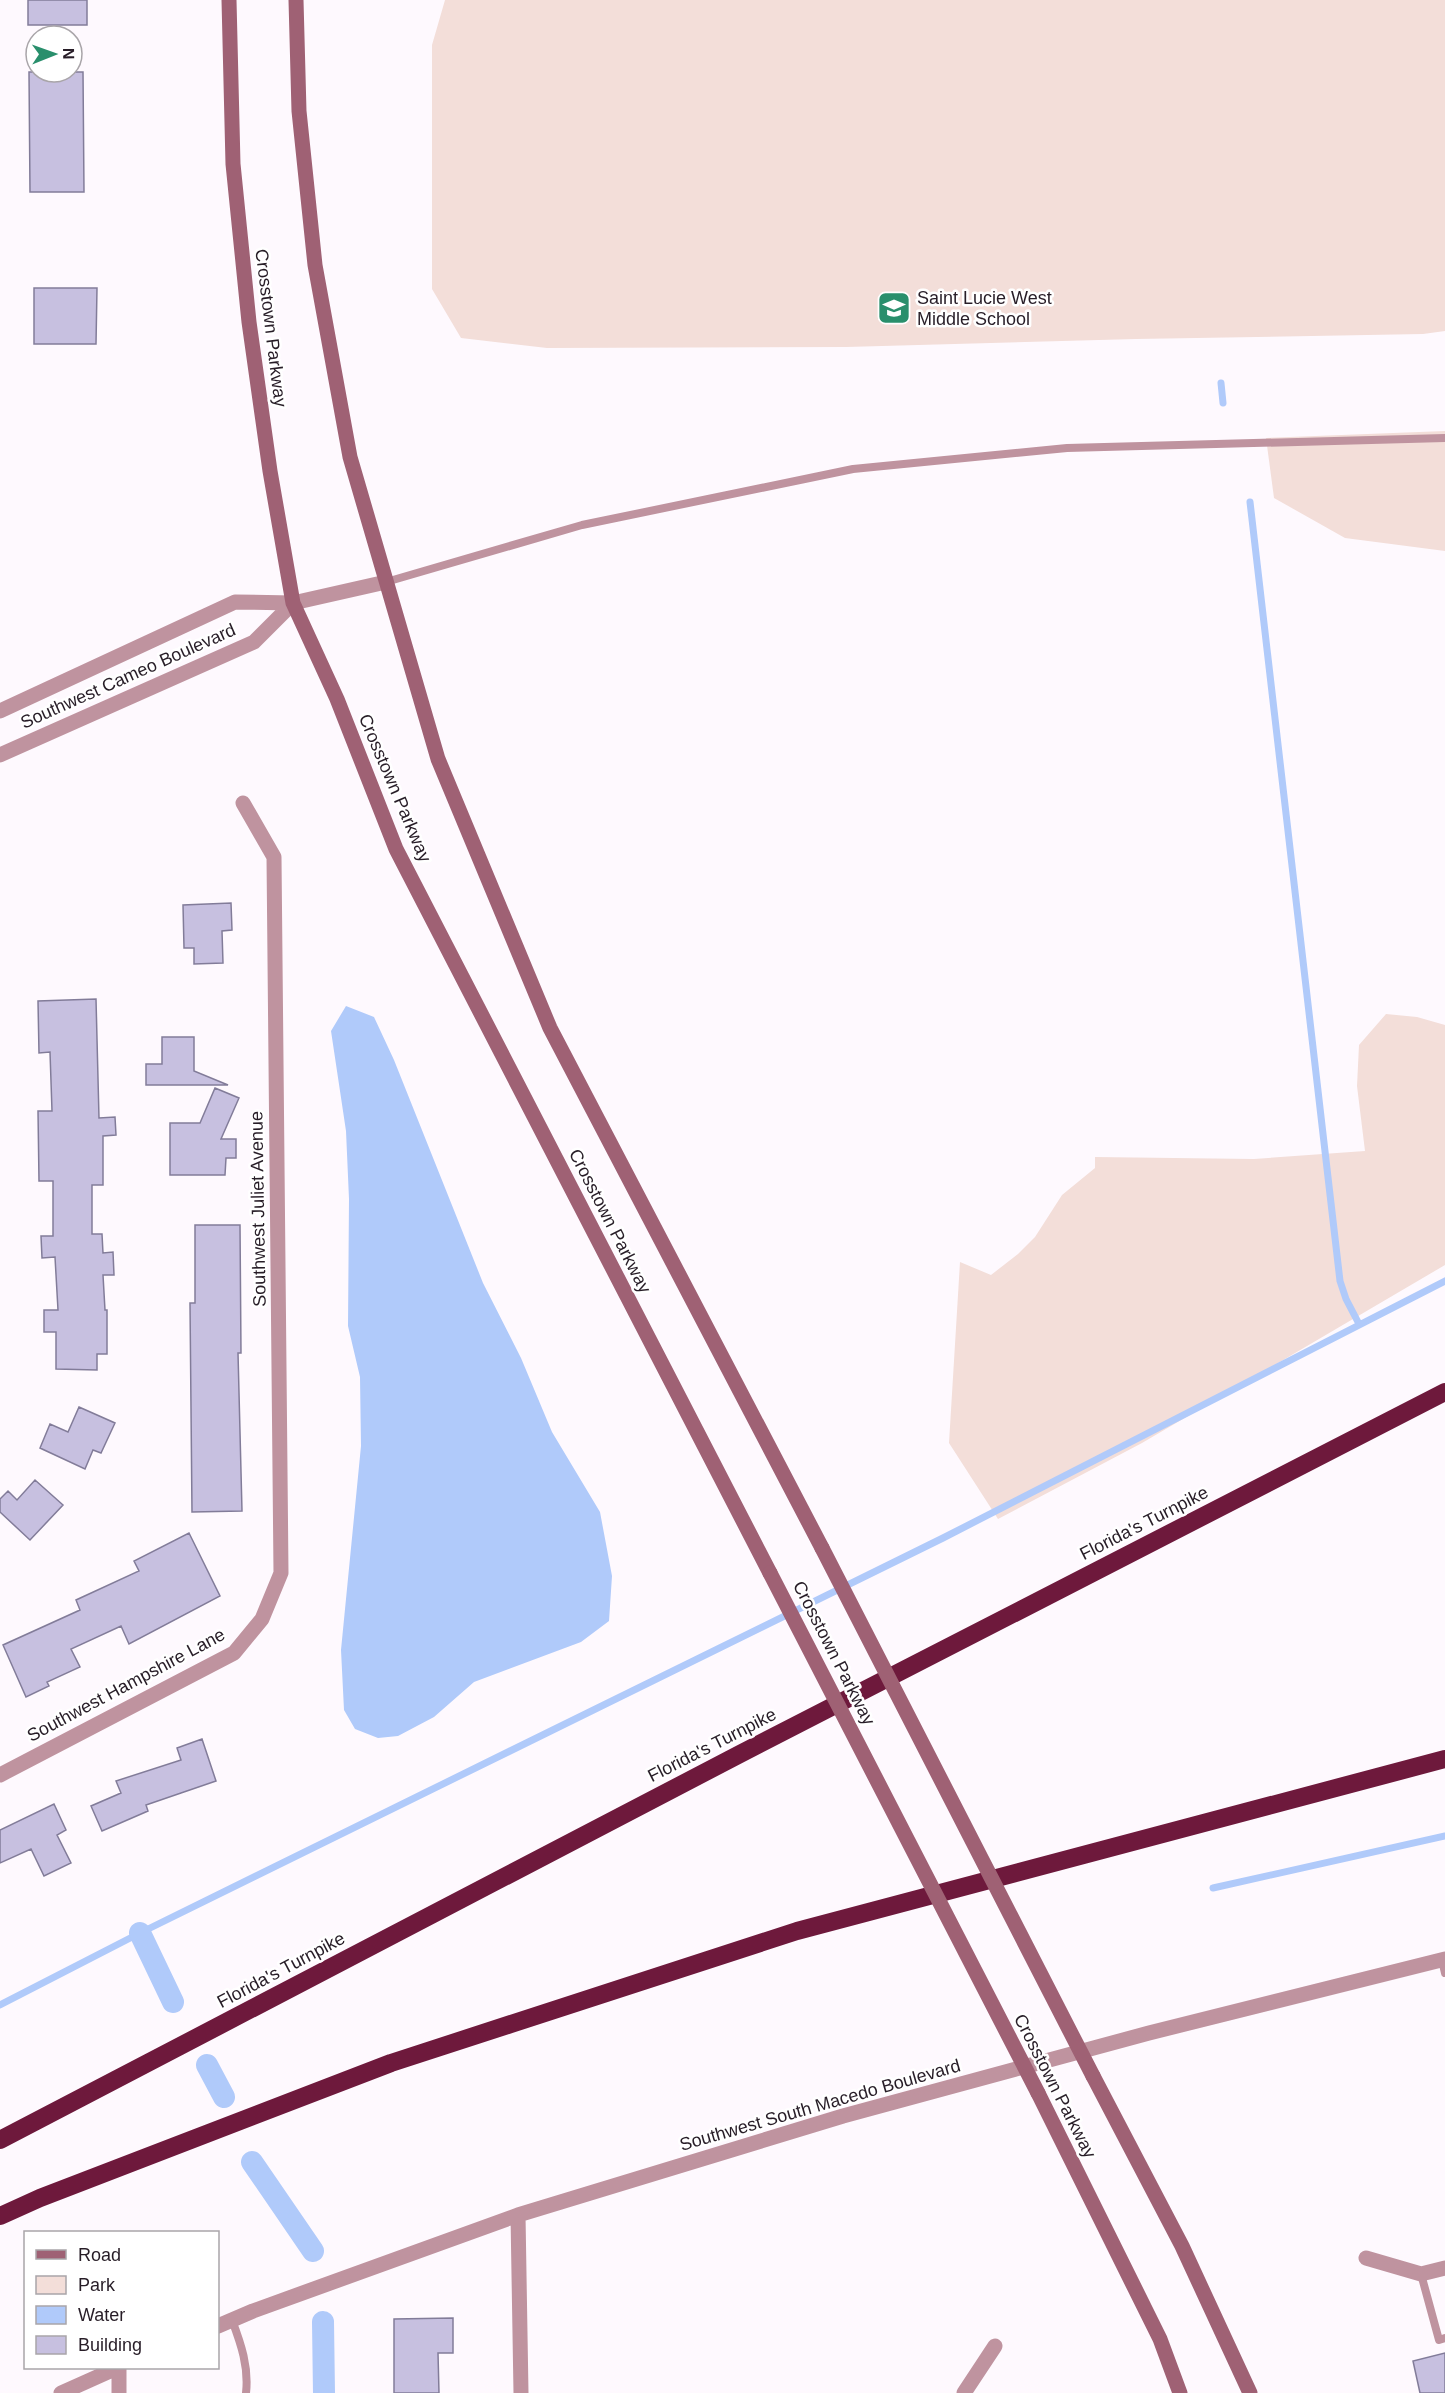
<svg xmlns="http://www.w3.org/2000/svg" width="1445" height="2393" viewBox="0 0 1445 2393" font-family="Arial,sans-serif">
<rect width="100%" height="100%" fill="#fef9fe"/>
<path fill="#f3ded9" d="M445,0H1445V331L1423,334L1136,339L846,347L547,348L461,338L432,289V45Z
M1445,431V551L1345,538L1274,498L1266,438Z
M1386,1014L1417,1017L1445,1025V1265L1142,1443L998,1519L949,1443L960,1262L991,1275L1018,1254L1035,1237L1062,1195L1095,1168V1157L1254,1159L1365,1151L1357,1086L1359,1045Z"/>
<path fill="#b0cafa" d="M346,1006L374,1017L394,1060L483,1283L521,1358L552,1432L600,1512L612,1576L609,1621L581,1642L474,1682L434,1717L398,1736L378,1738L355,1729L344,1710L341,1650L361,1446L360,1377L348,1326L349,1199L346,1131L331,1031Z"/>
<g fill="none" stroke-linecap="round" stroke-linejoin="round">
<path stroke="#b0cafa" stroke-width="7" d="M1221,383L1223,403
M1250,502L1340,1281L1346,1299L1359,1324
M1213,1888L1445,1836
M0,2005L140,1933L943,1538L1445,1281"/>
<path stroke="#b0cafa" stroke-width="22" d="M140,1933L173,2002
M207,2065L224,2097
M252,2162L313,2251
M323,2322L324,2393"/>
</g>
<path fill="#c7c0e0" stroke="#827c99" stroke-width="1.5" d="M28,0H87V25H28Z
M29,72H83L84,192H30Z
M34,288H97L96,344H34Z
M231,903L232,930L222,931L223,963L194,964V948H184L183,905Z
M96,999L99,1118L115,1117L116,1135L103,1136V1185H92V1234H102L103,1253L113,1252L114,1275H103L105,1310H107V1354H97V1370L56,1369V1332H44V1310H58L55,1257L42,1258L41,1236H53V1181H39L38,1111H52L50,1052L39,1053L38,1001Z
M162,1037H194V1071L228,1085H146V1064H162Z
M215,1088L239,1098L221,1139H236V1158H226L225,1175H170V1123H200Z
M195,1225H240L241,1353H238L242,1511L192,1512L190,1303H195Z
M79,1407L115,1423L101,1453L93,1450L85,1469L40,1448L50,1424L68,1432Z
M35,1480L63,1505L30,1540L0,1512V1499L8,1491L17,1500Z
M189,1533L220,1596L129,1644L121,1626L71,1649L80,1667L47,1682L49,1686L26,1697L3,1645L80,1610L76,1600L139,1571L134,1561Z
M202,1739L216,1781L146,1805L148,1811L102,1831L91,1806L121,1793L116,1781L181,1760L177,1748Z
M54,1804L66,1830L57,1835L71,1863L44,1876L31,1849L0,1863V1830Z
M453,2318V2353H438L439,2393H394V2319Z
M1445,2353V2393H1420L1413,2361Z"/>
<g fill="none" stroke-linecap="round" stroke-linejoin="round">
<path stroke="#bf939f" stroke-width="8" d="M386,582L582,525L853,469L1067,448L1445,438
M1442,1960L1445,1973
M1421,2274L1439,2340L1445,2338
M232,2320C241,2344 249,2367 246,2393"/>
<path stroke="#bf939f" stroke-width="15" d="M0,1775L234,1653L262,1619L281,1573L274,857L243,803
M518,2215L521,2393
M1366,2258L1421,2274L1445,2268
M218,2326L253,2311L518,2215L843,2116L1149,2033L1445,1959
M119,2368V2393
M61,2393L117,2368
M964,2393L995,2346"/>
<path stroke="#bf939f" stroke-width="15" d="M0,711L235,602L293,603L386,582
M0,755L254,642L293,603"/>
<path stroke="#9f6174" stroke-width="15" d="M229,0L233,164L249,322L270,471L293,603L337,699L396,849L770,1573
M296,0L299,111L315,265L350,457L438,759L550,1028L822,1548
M1093,2076L1182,2246L1250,2393
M1038,2093L1160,2339L1180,2393"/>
<path stroke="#6e193c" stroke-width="18" d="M0,2140L740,1754L1445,1392
M0,2216L40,2198L391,2063L797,1931L1445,1759"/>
<path stroke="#9f6174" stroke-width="15" d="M822,1548L1093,2076
M770,1573L1038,2093"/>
</g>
<defs>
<g id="school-square" transform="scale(1.725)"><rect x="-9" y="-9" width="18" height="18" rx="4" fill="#298f6c" stroke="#fff"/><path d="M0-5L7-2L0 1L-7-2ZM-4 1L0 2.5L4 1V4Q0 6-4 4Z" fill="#fff"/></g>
</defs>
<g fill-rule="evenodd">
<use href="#school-square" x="894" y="308"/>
</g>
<g text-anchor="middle" stroke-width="5" stroke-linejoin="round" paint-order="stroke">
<g font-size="18" fill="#271d27" stroke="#fff" text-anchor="start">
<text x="917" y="304">Saint Lucie West<tspan x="917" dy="21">Middle School</tspan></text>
</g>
<g font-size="18" fill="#271d27" stroke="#fff">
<text transform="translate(271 328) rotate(83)" y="6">Crosstown Parkway</text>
<text transform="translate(128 676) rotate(-24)" y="6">Southwest Cameo Boulevard</text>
<text transform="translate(395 788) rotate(67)" y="6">Crosstown Parkway</text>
<text transform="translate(258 1209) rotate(-91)" y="6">Southwest Juliet Avenue</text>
<text transform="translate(610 1221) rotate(63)" y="6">Crosstown Parkway</text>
<text transform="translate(1144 1523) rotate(-27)" y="6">Florida's Turnpike</text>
<text transform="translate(834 1653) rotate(63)" y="6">Crosstown Parkway</text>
<text transform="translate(126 1685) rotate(-28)" y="6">Southwest Hampshire Lane</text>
<text transform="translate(712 1745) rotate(-27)" y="6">Florida's Turnpike</text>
<text transform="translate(281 1970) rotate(-28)" y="6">Florida's Turnpike</text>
<text transform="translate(1055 2086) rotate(63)" y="6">Crosstown Parkway</text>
<text transform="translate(820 2105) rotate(-16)" y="6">Southwest South Macedo Boulevard</text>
</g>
</g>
<rect x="24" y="2231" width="195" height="138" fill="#ffffff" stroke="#a9a5a9" stroke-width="1.5"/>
<rect x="36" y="2250" width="30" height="9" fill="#9f6174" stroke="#a9a5a9" stroke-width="1.5"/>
<text x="78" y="2261" font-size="18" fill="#271d27">Road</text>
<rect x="36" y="2276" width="30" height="18" fill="#f3ded9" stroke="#a9a5a9" stroke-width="1.5"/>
<text x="78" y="2291" font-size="18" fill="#271d27">Park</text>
<rect x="36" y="2306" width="30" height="18" fill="#b0cafa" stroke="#a9a5a9" stroke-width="1.5"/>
<text x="78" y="2321" font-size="18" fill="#271d27">Water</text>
<rect x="36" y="2336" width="30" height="18" fill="#c7c0e0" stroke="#a9a5a9" stroke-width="1.5"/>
<text x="78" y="2351" font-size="18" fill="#271d27">Building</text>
<g transform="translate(54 54) rotate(89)"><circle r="28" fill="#ffffff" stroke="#a9a5a9" stroke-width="1.5"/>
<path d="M0-4.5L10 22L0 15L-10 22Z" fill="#298f6c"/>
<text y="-9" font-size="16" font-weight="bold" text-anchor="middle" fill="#271d27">N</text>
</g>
</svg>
